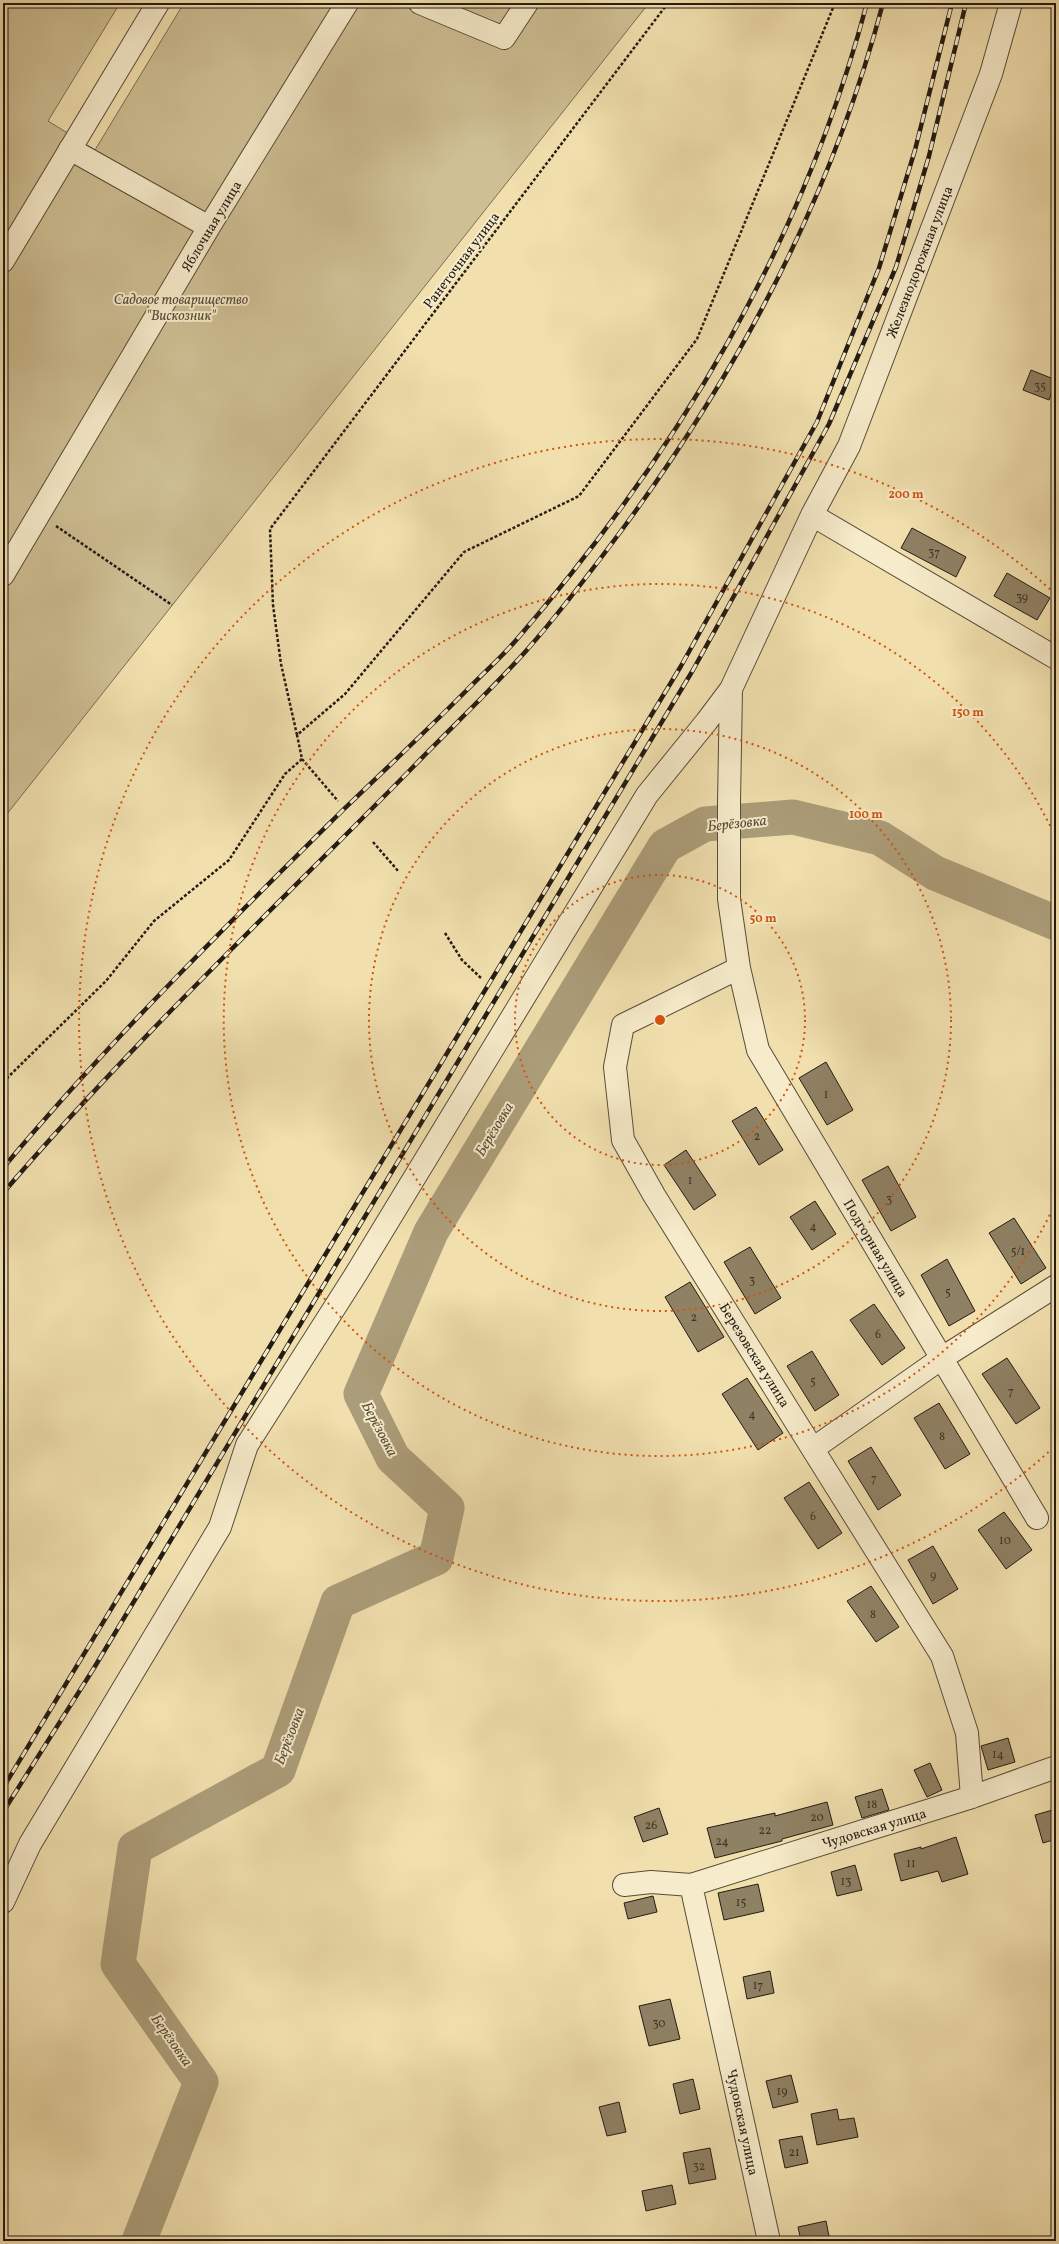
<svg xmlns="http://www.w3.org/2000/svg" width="1059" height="2244" viewBox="0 0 1059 2244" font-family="Vollkorn,serif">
<rect width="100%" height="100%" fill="#f1e0ae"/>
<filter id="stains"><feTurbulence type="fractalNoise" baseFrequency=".005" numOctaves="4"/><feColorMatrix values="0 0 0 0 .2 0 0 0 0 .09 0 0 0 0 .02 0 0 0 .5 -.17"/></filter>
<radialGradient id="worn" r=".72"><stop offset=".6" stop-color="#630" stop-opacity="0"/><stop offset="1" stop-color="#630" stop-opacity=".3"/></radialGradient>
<path fill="#cebf94" stroke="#796d54" d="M3,3H120L48,121L95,150L184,3H649L3,819Z"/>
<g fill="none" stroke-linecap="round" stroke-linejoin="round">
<path stroke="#ab9d79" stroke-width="35" d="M139,2241L201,2082L118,1964L135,1848L278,1770L338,1602L436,1558L447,1508L393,1458L361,1394L431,1232L665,846L705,824L793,817L880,838L935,873L1056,923"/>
</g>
<path fill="#8f8164" stroke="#241b13" d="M1031,370L1056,380L1049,400L1023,390Z
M912,528L966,557L956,577L901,548Z
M1007,573L1050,598L1037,620L994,596Z
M826,1062L853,1110L827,1125L799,1078Z
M756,1107L783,1150L759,1165L732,1121Z
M686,1150L716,1195L694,1210L664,1165Z
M888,1166L916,1217L891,1231L862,1180Z
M815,1201L836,1234L812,1250L790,1217Z
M1014,1218L1046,1268L1021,1284L989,1233Z
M750,1247L781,1298L755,1314L724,1262Z
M947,1259L975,1311L949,1326L921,1275Z
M690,1282L724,1337L698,1352L665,1297Z
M874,1304L905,1348L882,1365L850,1320Z
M812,1351L839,1395L815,1411L787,1366Z
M1007,1358L1040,1408L1016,1424L982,1374Z
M747,1378L783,1433L758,1450L722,1394Z
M939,1403L970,1454L945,1469L914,1418Z
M871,1447L901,1495L878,1510L848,1461Z
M809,1482L842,1533L818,1549L784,1498Z
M1004,1512L1032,1550L1006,1569L978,1530Z
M933,1546L958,1589L933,1604L908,1560Z
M871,1586L899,1627L876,1642L847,1601Z
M1008,1738L1015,1762L988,1770L981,1746Z
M930,1763L942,1790L927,1797L914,1770Z
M882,1789L889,1810L862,1818L855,1797Z
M827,1802L833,1825L782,1839V1841L715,1858L707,1828L775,1813V1816Z
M659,1808L668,1834L643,1842L634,1817Z
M1056,1809V1839L1043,1843L1035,1815Z
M956,1837L968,1874L942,1882L938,1871L901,1881L894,1854L921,1847V1849Z
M855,1865L862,1890L837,1896L831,1872Z
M758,1884L764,1911L724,1920L718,1893Z
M653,1896L657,1912L628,1919L624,1903Z
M770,1971L774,1993L747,1999L743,1977Z
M670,1999L680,2039L649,2046L639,2006Z
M791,2075L798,2102L773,2108L766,2081Z
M693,2079L700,2109L680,2114L673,2084Z
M619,2102L626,2132L607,2136L599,2107Z
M837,2109L839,2120L854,2118L858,2137L817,2145L811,2114Z
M802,2136L808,2163L785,2168L779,2140Z
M710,2148L716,2179L689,2184L683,2153Z
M672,2185L676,2204L646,2211L642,2191Z
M826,2221L830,2241H801L798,2227Z"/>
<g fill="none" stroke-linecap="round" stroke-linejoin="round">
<g stroke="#574c3a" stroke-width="24">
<path id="minor" d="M420,3L504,38L527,3
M70,149L209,227
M812,515L1056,658
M3,575L209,227L347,3
M731,689L729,802V899L739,968L758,1050L1037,1518
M739,968L623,1025L615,1067L623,1140L654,1195L942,1656L967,1733L972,1797
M814,1448L942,1358L1056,1286
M624,1885L651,1882L691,1885L972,1797L1056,1767
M691,1885L769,2241
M3,1902L30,1844L220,1527L247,1445L356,1274L647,795L707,721L731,689L812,515L849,446L991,74L1011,3"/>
</g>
<g stroke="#574c3a" stroke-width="24">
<path id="tertiary" d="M3,261L158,3"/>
</g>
<path stroke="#241b13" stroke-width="2.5" stroke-dasharray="3 2" stroke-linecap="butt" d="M3,288L7,281
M56,526L172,605
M297,735L281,664L273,605L270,529L668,3
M302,759L338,801
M373,842L399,872
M445,933L462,960L482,979
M3,1082L106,981L154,921L229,860L285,774L302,759L297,735L345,694L464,552L579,496L697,339L835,3"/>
<use href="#minor" stroke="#f6ebca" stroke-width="22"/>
<use href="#tertiary" stroke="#f6ebca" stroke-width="22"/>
<g stroke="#241b13" stroke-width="4.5">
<path id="rail" d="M3,1168C109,1041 227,925 344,809C385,770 426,731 466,691C483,673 502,657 518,638C679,451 803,243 867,3
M3,1193C132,1042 277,906 416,764C452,727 491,690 526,651C561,611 593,569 624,527C740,369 833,193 883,3
M3,1788L681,666L817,422L879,268L915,150L952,3
M3,1812L94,1668L693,670L829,424L896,267L929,156L966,3"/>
</g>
<use href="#rail" stroke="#f6ebca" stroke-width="3" stroke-dasharray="9" stroke-linecap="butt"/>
</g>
<g fill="none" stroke="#d4530d" stroke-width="2" stroke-dasharray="2 4">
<circle cx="660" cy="1020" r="145"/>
<circle cx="660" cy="1020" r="291"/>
<path d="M1055 1204A436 436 0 1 1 1055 836"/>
<path d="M1053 1448A581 581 0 1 1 1053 592"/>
</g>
<g text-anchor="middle" stroke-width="4" stroke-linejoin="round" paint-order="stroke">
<g font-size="12" fill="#3f3427">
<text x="1040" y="390">35</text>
<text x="934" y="556">37</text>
<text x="1022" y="601">39</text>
<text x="826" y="1098">1</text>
<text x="757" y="1140">2</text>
<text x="690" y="1184">1</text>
<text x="889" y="1203">3</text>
<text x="813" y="1230">4</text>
<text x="1018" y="1255">5/1</text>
<text x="752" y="1284">3</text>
<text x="948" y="1296">5</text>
<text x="694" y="1321">2</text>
<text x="878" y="1338">6</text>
<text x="813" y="1385">5</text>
<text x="1011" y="1395">7</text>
<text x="752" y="1418">4</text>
<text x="942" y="1440">8</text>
<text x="874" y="1482">7</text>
<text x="813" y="1520">6</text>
<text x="1005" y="1544">10</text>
<text x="933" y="1579">9</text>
<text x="873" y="1618">8</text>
<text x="998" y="1758">14</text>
<text x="872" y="1808">18</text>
<text x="817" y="1821">20</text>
<text x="651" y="1829">26</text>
<text x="765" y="1834">22</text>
<text x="722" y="1845">24</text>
<text x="911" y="1867">11</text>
<text x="846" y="1885">13</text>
<text x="741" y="1906">15</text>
<text x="758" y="1989">17</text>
<text x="659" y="2027">30</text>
<text x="782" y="2095">19</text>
<text x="794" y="2156">21</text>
<text x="699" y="2170">32</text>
</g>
<g font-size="14" fill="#241b13" stroke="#f6ebca">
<text transform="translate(211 226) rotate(-59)" y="5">Яблочная улица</text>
<text transform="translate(461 260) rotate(-53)" y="5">Ранеточная улица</text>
<text transform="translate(919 262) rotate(-69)" y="5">Железнодорожная улица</text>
<text transform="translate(876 1248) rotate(59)" y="5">Подгорная улица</text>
<text transform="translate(755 1355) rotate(58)" y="5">Березовская улица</text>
<text transform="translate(874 1828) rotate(-17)" y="5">Чудовская улица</text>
<text transform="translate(743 2122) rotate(78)" y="5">Чудовская улица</text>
</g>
<g font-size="14" font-style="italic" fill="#574c3a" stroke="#f6ebca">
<text x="181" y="304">Садовое товарищество<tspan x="181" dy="16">"Вискозник"</tspan></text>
</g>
<g font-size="15" font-style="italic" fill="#5a4f3c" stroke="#f6ebca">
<text transform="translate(737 823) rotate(-6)" y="5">Берёзовка</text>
<text transform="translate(494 1129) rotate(-59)" y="5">Берёзовка</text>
<text transform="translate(380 1429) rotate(62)" y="5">Берёзовка</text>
<text transform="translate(289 1736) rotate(-69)" y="5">Берёзовка</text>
<text transform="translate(172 2040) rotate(55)" y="5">Берёзовка</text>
</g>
</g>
<circle cx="660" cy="1020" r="6" fill="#d4530d" stroke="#f6ebca" stroke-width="2"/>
<g font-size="12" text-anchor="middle" font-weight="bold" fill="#d4530d" stroke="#f6ebca" stroke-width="4" stroke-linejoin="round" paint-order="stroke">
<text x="906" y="498">200 m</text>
<text x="968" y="716">150 m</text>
<text x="866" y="818">100 m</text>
<text x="763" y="922">50 m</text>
</g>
<rect width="1059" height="2244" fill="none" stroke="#f1e0ae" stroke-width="16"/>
<rect x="4" y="4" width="1051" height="2236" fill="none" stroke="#241b13" stroke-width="2"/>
<rect x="8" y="8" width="1043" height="2228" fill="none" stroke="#241b13"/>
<rect width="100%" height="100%" filter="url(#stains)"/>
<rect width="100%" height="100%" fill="url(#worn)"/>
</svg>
